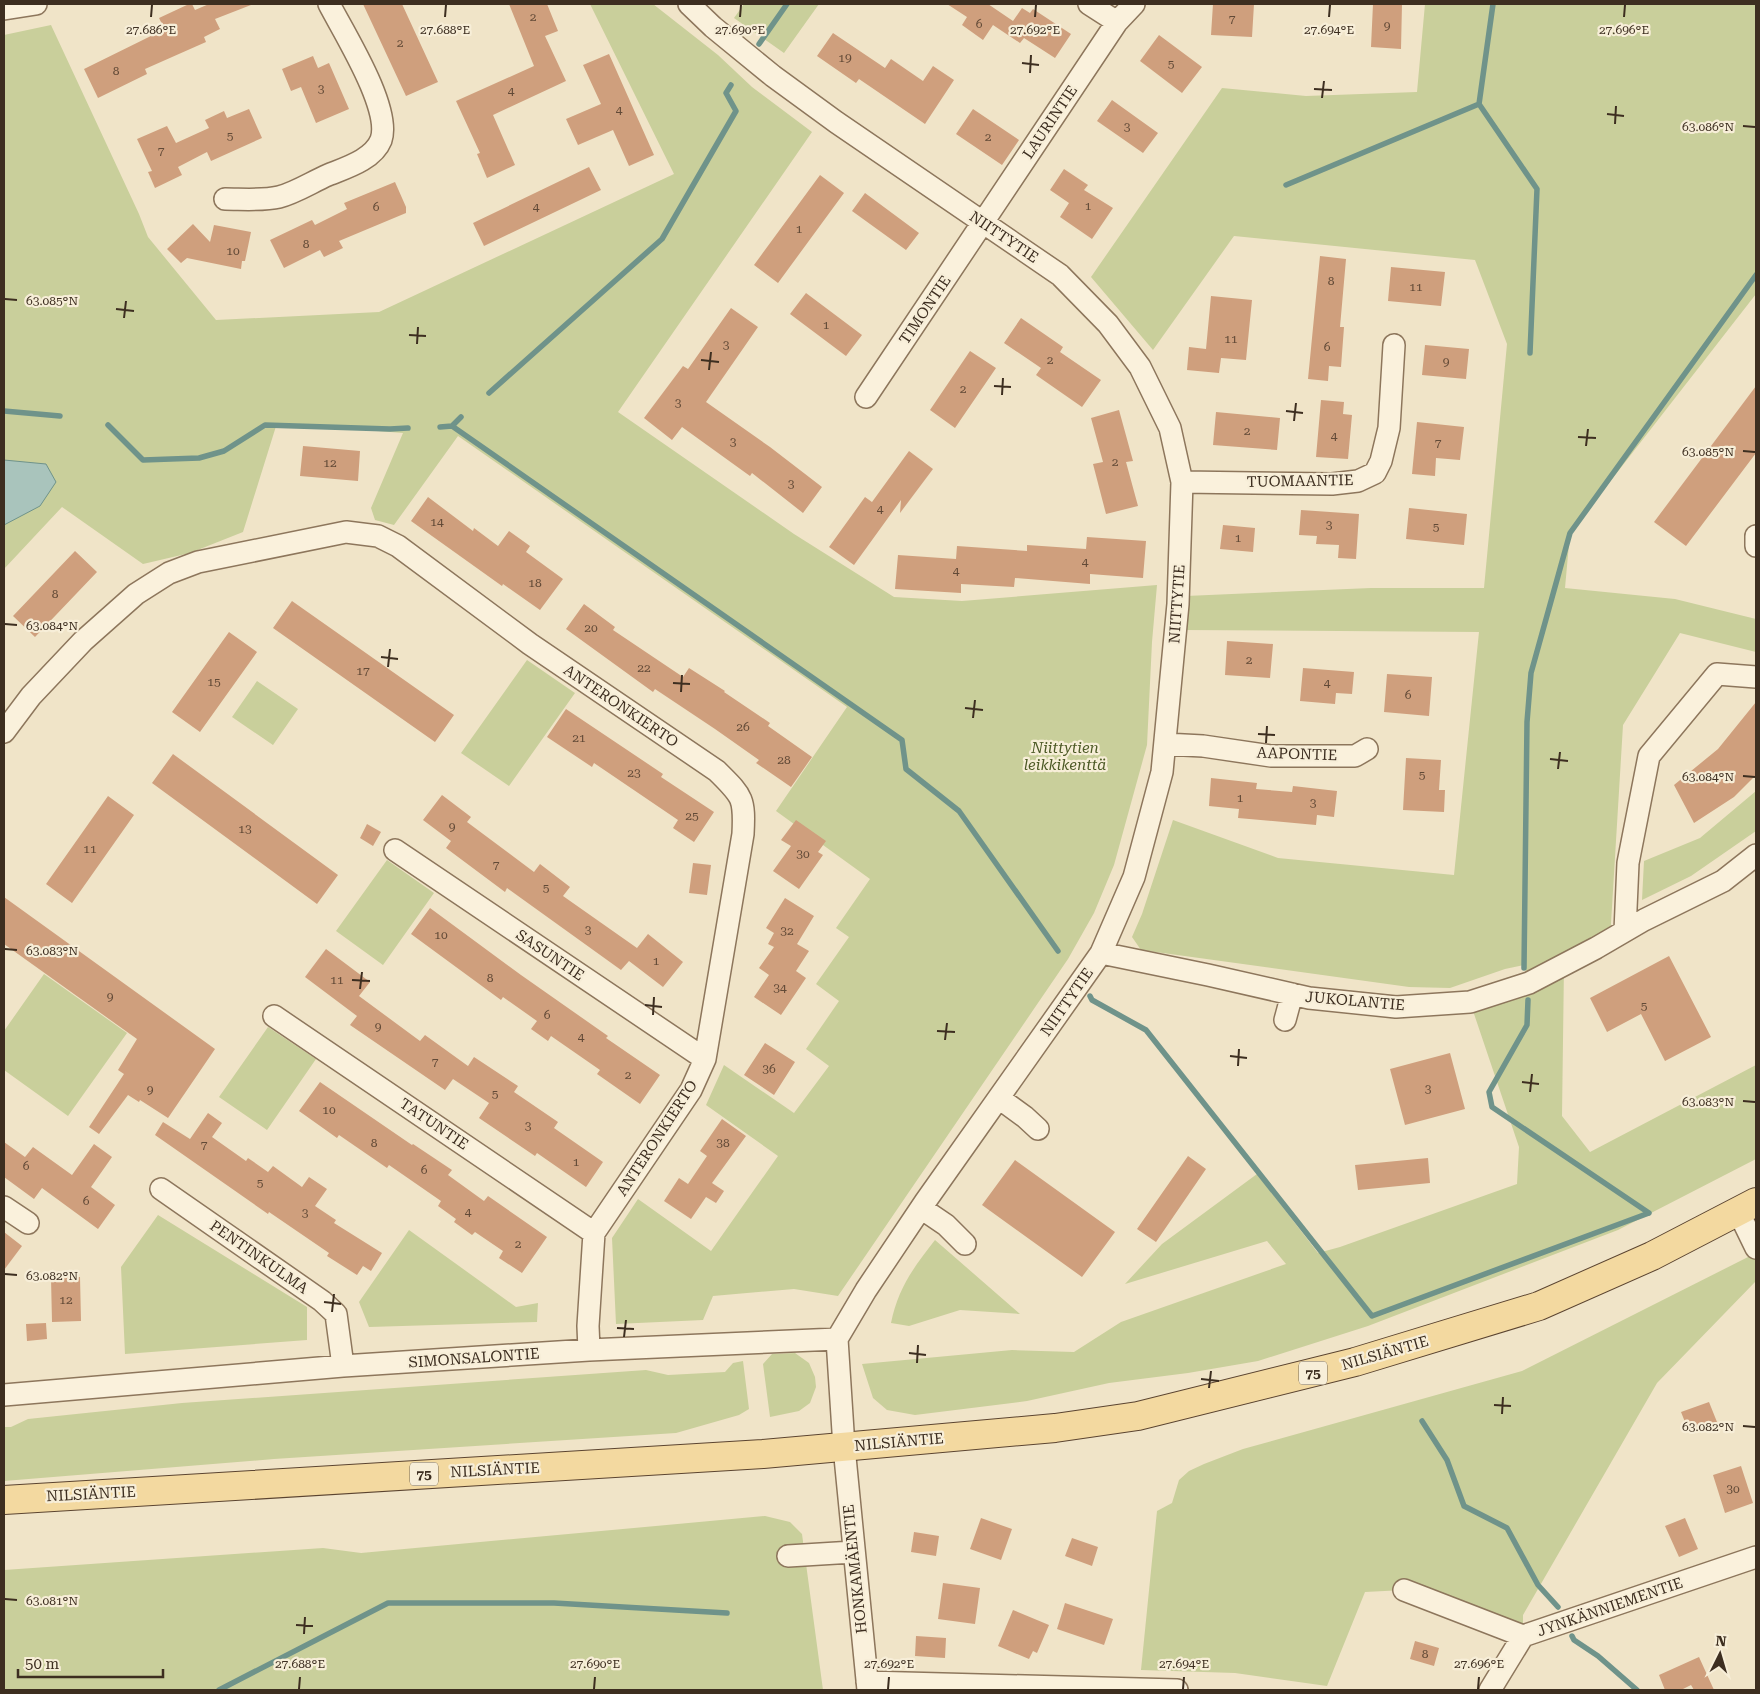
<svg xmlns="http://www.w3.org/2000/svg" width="1760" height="1694" viewBox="0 0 1760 1694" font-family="'Roboto Serif',serif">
<rect width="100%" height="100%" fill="#f0e4c8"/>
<path fill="#c9cf9b" d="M590,4H653L718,55L752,87L812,132L618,412L794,534L894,597L962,601L1157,585L1152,642L1147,745L1114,865L1094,913L1068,959L838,1296L794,1289L713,1296L703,1320L616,1324L612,1238L638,1199L711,1251L778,1156L706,1105L724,1065L794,1113L829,1066L806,1049L839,1001L816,984L849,937L836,928L870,879L776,811L847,707L458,436L394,525L375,520L371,508L403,433L277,423L243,532L190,553L143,564L62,507L4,569V35L51,25L139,214L148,237L216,320L379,312L674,174Z
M744,4H819L784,53L734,18Z
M1425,4H1756V294L1570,533L1565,588L1675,599L1756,619V652L1680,633L1623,725L1610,940L1564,965L1562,1116L1590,1152L1756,1065V1159L1618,1230L1368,1326L1258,1361L1188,1373L1109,1383L1027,1401L915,1415L887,1410L873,1398L862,1364L1012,1350L1074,1352L1121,1322L1286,1264L1267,1241L1125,1284L1162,1244L1257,1174L1318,1253L1340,1247L1517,1184L1519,1147L1470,1002L1529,983L1524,965L1505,969L1450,988L1409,987L1141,950L1132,937L1142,914L1173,820L1278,858L1454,875L1479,632L1182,630L1186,596L1371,588H1484L1507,344L1475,260L1234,236L1153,350L1091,277L1222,88L1306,96L1417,92Z
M527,660L575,693L509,786L461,753Z
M257,681L298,709L273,745L232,717Z
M1756,791V831L1691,876L1642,900L1644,861L1700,838Z
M387,860L434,893L383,965L336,931Z
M44,974L127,1033L68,1116L4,1070V1031Z
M268,1027L316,1059L267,1130L219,1097Z
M158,1215L307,1307V1340L125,1354L121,1267Z
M409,1230L516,1307L538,1303L537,1322L369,1327L359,1302Z
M935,1240L1020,1314L960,1310L909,1326L891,1323C898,1288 914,1267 935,1240Z
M1756,1253V1281L1657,1383L1523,1615V1636L1404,1590L1365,1592L1327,1686L1235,1673L1141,1670L1157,1511L1172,1503L1179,1480L1189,1471L1204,1464L1243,1449L1522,1371Z
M795,1353L809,1363L815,1377L816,1387L810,1403L799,1411L770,1417L763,1364L772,1354Z
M743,1361L749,1409L739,1415L676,1433L274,1459L4,1481V1427H11L28,1419L182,1403L646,1370L668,1375L725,1372L733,1363Z
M765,1516L790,1522L802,1534L823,1690H4V1570L323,1548L361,1553Z"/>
<path fill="#a9c4bc" stroke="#6f938a" d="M4,460L46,464L56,482L40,506L4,525Z"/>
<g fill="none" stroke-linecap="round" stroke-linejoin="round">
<path stroke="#6f938a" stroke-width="5.5" d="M759,44L787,4
M1479,104L1537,189L1530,353
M1286,185L1479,104L1493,4
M489,393L662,239L736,111L726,93L731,85
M4,411L60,416
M108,425L143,460L199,458L224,451L265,425L390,429L408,428
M452,426L461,417
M440,427L452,426L902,740L906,769L959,811L1058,951
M1524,968L1527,722L1531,673L1570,533L1756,275
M1090,996L1092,1000L1146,1030L1372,1316L1649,1213
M1528,1000L1527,1025L1489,1092L1492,1107L1649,1213
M1422,1421L1447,1460L1464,1506L1507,1528L1538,1585L1558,1607
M1572,1636L1574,1640L1598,1656L1637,1690
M219,1690L388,1603H554L727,1613"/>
</g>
<path fill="#cf9f7d" d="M189,4H192L195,10L209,4L251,5L215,19L220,29L204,37L206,42L145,69L147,74L98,98L84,69L157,33L154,28L162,24L159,18Z
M363,4H402L438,82L406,96Z
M509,4H547L558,31L545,36L566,81L493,115L515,165L487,178L477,154L480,153L456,101L534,66Z
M947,4H988L1013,21L1022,8L1030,13L1033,9L1071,34L1055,58L1024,38L1020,43L993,25L983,40L962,25L967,17Z
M1213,4H1254L1252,37L1211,35Z
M1373,4H1402L1401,49L1371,47Z
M833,33L885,68L891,59L923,81L933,66L954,80L925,124L859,79L856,83L817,56Z
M1159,35L1202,67L1182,93L1140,61Z
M609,54L654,155L629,166L613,130L578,145L566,119L601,104L583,65Z
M313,56L318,68L329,63L349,109L316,123L301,87L291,91L282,69Z
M1112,100L1158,133L1143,153L1097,121Z
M249,109L262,138L211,161L207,152L178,167L182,175L155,188L148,172L152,171L137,139L167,126L176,143L209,128L205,120L224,111L227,118Z
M973,109L1019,140L1002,165L956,134Z
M589,167L601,190L484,246L473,223Z
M1064,169L1088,185L1084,190L1113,208L1092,239L1060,217L1069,203L1050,190Z
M820,175L844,193L778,283L754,265Z
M395,182L406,207V213L339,241L343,248L324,257L320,250L284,268L270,240L312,220L315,225L347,209L344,203Z
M865,193L919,233L906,250L852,211Z
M193,224L210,242L214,225L251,232L245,261H242L241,269L187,258L181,263L167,249Z
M1320,256L1346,259L1340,327H1344L1341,367L1329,366L1328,381L1308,379Z
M1391,267L1445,272L1441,306L1388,301Z
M806,293L862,335L846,356L790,314Z
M1211,296L1252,300L1246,360L1221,358L1219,373L1187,370L1189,347L1206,349Z
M731,308L758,327L706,402L770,447L822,487L803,513L752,473L750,476L682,427L672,440L644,418L683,366L688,369Z
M1021,318L1063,347L1060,352L1101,380L1082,407L1036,375L1041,368L1004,343Z
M1425,345L1469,349L1466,379L1422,375Z
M970,351L996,368L955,428L930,410Z
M1756,386V453L1686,546L1654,522Z
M1321,400L1344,402L1343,414L1352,415L1348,459L1316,457Z
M1119,410L1133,461L1126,462L1138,506L1106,514L1093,464L1103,462L1091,418Z
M1216,412L1280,418L1277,450L1213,445Z
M1417,422L1464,427L1460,460L1436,458L1435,476L1412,474Z
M303,446L360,451L358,481L300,476Z
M909,451L933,469L900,513L901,500L854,565L829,547L865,497L872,502Z
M428,497L473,531L474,528L498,546L509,531L530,546L526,552L563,579L540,610L503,584L502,586L411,521Z
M1409,508L1467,514L1464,545L1406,539Z
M1301,510L1359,514L1356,559L1338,558L1339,545L1316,544L1317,536L1299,535Z
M1223,525L1255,528L1253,552L1220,549Z
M1087,537L1146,541L1143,578L1090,574V584L1015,578L1014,587L961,584V593L895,589L898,555L956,559L957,546L1027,551V545L1086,549Z
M75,551L97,572L35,637L13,616Z
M292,601L454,715L435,742L273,628Z
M584,604L615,627L613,630L683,677L689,668L725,691L724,692L770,723L768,726L812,757L791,787L756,763L759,760L715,729L655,689L653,692L566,629Z
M229,632L257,652L200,732L172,712Z
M1227,641L1273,644L1270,678L1225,675Z
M1303,668L1354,672L1352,694L1336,693L1335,704L1300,701Z
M1387,674L1432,677L1429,716L1384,712Z
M1756,702V775L1734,797L1694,823L1674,785L1718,749Z
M566,709L663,774L661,777L714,812L694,842L673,828L678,820L594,763L592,767L547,737Z
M173,754L338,875L317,904L152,783Z
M1406,758L1441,760L1439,790H1445L1444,812L1403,810Z
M1211,778L1257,783L1256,789L1292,792L1293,786L1337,791L1334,817L1317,815L1316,825L1238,818L1239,809L1209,806Z
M442,795L471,817L467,822L534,872L540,864L570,887L563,896L637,948L648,934L683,962L663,987L629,961L621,970L507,888L505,892L446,848L451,841L423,820Z
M108,796L134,815L72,903L46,884Z
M796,820L826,841L818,852L823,855L799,889L773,871L791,846L781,840Z
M367,824L381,832L373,846L360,838Z
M693,863L711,865L707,895L689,893Z
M4,897L215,1049L168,1118L140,1100L139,1102L128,1095L99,1134L89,1127L124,1074L118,1070L137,1039L4,944Z
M785,898L814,916L797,944L809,951L796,971L806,978L781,1015L754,997L769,975L759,968L774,947L768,944L774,933L766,928Z
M430,908L521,975L608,1036L606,1038L660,1075L640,1104L597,1074L600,1070L551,1036L548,1041L531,1029L537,1021L503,997L501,1000L411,934Z
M326,949L370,982L359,996L420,1041L425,1035L468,1066L474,1057L518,1086L514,1092L558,1122L554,1128L603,1162L586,1187L537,1153L535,1156L479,1118L489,1103L453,1079L445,1090L350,1025L357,1016L305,977Z
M1669,956L1711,1037L1665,1061L1641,1014L1607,1032L1590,998Z
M765,1043L795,1062L774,1095L744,1075Z
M1450,1053L1465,1109L1405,1125L1390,1069Z
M320,1082L412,1145L413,1144L452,1170L448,1175L484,1201L488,1196L547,1237L522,1273L499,1258L503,1251L475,1232L472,1235L454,1222L456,1219L438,1206L441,1201L389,1165L387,1168L339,1135L337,1138L299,1111Z
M208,1113L222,1123L212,1137L246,1161L248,1158L268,1172L273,1166L302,1187L309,1177L327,1189L315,1206L336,1220L334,1223L382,1253L371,1271L363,1266L357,1275L327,1256L329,1253L269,1212L268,1214L155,1135L163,1122L190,1139Z
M722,1119L746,1136L712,1183L724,1191L716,1203L706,1197L691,1219L664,1201L679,1178L688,1184L707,1156L700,1151Z
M4,1142L25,1157L33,1147L72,1175L94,1144L112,1157L91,1187L115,1205L98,1229L42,1188L34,1199L4,1177Z
M1188,1156L1206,1169L1156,1242L1137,1229Z
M1428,1158L1430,1183L1358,1190L1355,1165Z
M1015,1160L1115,1232L1082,1277L982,1205Z
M4,1232L22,1246L4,1270Z
M80,1277L81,1321L52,1322L51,1278Z
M46,1323L47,1339L27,1341L26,1324Z
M1709,1402L1717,1422L1689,1432L1681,1412Z
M1741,1466L1753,1503L1725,1513L1713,1475Z
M981,1518L1012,1529L1001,1560L970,1549Z
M1685,1518L1698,1549L1679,1557L1665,1526Z
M914,1532L939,1536L936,1556L911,1552Z
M1072,1538L1098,1547L1092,1566L1065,1556Z
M943,1583L980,1588L975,1624L938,1619Z
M1065,1603L1113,1619L1104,1645L1057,1629Z
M1013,1610L1049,1625L1037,1653L1033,1651L1029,1659L998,1646Z
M916,1636L946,1638L945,1658L915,1656Z
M1415,1641L1439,1648L1434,1666L1410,1659Z
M1699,1657L1714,1690H1694L1691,1685L1681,1690H1665L1659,1675Z"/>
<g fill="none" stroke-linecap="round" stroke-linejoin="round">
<g stroke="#8d765c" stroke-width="24">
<path id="minor" d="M689,4L713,27L773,76L836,122L1060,275L1108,324L1140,367L1170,428L1182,482L1178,604L1162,772L1134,877L1101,953L925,1202L866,1290L837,1339
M1089,4L1117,22
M4,9L36,4
M225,199C242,199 262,201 279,197C295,193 312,182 328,175C345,168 373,160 381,140C392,109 344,33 329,4
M866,397L1117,22L1134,4
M1182,482L1332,484L1358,481L1375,473L1381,461L1389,428L1394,345
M1756,536V546
M4,732L31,696L83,641L136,594L169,573L198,562L346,532L378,536L398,546L530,644L717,771C742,796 745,797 743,834L705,1059L691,1090L594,1233L588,1326L589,1350
M1165,744L1203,746L1271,756H1355L1367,749
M395,850L705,1059
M1625,931L1628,863L1649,756L1717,674L1756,677
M1101,953L1208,975L1309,998L1396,1007L1470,1002L1529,983L1596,948L1644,920L1723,881L1756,855
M274,1016L594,1233
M1285,1020L1292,994
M999,1098L1025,1117L1038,1129
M161,1189L322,1301L336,1314L343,1366
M4,1207L28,1223
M921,1208L946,1225L965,1244
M1738,1211L1756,1248
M4,1395L343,1366L589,1350L837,1339L844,1447L868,1690
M788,1556L853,1552
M1404,1590L1523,1636
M867,1682L1177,1690
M1490,1690L1523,1636L1756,1557"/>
</g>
<g stroke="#5b4430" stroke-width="30">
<path id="major" d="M4,1500L763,1454L1055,1428L1138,1416L1355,1362L1539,1306L1652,1256L1756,1202"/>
</g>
<use href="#minor" stroke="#faf1dc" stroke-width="21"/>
<use href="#major" stroke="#f3d9a0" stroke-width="28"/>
</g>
<path fill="none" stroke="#3d2e20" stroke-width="2" d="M151,17L152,5M445,17L446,5M740,17L741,5M1035,17L1036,5M1329,17L1330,5M1624,17L1625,5M1022,63L1039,65M1030,73L1031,55M1314,89L1332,90M1322,98L1324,81M1607,114L1624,116M1615,124L1616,106M1743,126L1755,127M5,299L17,300M116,309L134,311M124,318L126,301M409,335L426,336M417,344L418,327M701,360L719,362M709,370L711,352M994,386L1011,387M1002,395L1003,378M1286,411L1303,413M1294,421L1296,403M1578,437L1596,438M1586,446L1588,429M1743,451L1755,452M5,624L17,625M381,657L398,659M388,667L390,649M673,683L690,684M681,692L682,675M965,708L983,710M973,718L975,700M1258,734L1275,735M1266,743L1267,726M1550,759L1568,761M1558,769L1560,752M1743,776L1755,777M5,949L17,950M352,980L370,981M360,989L362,972M645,1005L662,1007M653,1015L654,997M937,1031L955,1032M945,1040L947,1023M1230,1056L1247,1058M1238,1066L1239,1049M1522,1082L1539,1084M1530,1092L1532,1074M1743,1101L1755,1102M5,1274L17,1275M324,1302L341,1304M332,1312L334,1294M617,1328L634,1329M624,1337L626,1320M909,1353L926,1355M917,1363L918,1345M1201,1379L1219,1381M1209,1388L1211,1371M1494,1405L1511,1406M1502,1414L1503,1397M1743,1426L1755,1427M5,1599L17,1600M296,1625L313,1626M304,1634L305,1617M299,1689L300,1677M594,1689L595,1677M888,1689L889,1677M1183,1689L1184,1677M1478,1689L1479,1677"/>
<g text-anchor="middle" stroke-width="4.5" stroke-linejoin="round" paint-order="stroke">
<g font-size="12" fill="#624a37">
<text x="533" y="21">2</text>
<text x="1232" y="23">7</text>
<text x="979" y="28">6</text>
<text x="1387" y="30">9</text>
<text x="400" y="47">2</text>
<text x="845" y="62">19</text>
<text x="1171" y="68">5</text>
<text x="116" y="75">8</text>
<text x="321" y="93">3</text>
<text x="511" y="95">4</text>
<text x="619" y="114">4</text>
<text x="1127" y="131">3</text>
<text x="230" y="140">5</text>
<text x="988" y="141">2</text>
<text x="161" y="155">7</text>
<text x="1088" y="210">1</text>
<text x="376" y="211">6</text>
<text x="536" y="211">4</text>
<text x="799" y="233">1</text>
<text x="306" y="248">8</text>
<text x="233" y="255">10</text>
<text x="1331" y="285">8</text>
<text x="1416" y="291">11</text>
<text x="826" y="329">1</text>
<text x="1231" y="343">11</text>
<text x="726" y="349">3</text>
<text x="1327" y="351">6</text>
<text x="1050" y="364">2</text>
<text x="1446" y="366">9</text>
<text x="963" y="393">2</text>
<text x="678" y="407">3</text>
<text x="1247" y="435">2</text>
<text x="1334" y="440">4</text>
<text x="733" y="446">3</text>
<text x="1438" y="447">7</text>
<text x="1115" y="466">2</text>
<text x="330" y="467">12</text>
<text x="791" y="488">3</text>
<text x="880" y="513">4</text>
<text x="437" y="526">14</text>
<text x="1329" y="529">3</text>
<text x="1436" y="531">5</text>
<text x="1238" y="542">1</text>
<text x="1085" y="566">4</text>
<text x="956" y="575">4</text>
<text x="535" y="587">18</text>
<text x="55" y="598">8</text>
<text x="591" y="632">20</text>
<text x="1249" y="664">2</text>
<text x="644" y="672">22</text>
<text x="363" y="675">17</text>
<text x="214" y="686">15</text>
<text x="1327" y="687">4</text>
<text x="1408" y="699">6</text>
<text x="743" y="731">26</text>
<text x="579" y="742">21</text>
<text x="784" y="764">28</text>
<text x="634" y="777">23</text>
<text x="1422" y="779">5</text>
<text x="1240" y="802">1</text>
<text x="1313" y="807">3</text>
<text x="692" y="820">25</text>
<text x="452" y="831">9</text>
<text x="245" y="833">13</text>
<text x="90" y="853">11</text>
<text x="803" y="858">30</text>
<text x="496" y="869">7</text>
<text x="546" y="892">5</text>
<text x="588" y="934">3</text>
<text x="787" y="935">32</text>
<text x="441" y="939">10</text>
<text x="656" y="965">1</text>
<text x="490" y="982">8</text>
<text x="337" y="984">11</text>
<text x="780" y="992">34</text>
<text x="110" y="1001">9</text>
<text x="1644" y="1010">5</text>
<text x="547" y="1019">6</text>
<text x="378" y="1031">9</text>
<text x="581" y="1041">4</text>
<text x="435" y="1066">7</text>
<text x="769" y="1073">36</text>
<text x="628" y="1079">2</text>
<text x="1428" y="1093">3</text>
<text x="150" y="1094">9</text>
<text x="495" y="1098">5</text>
<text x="329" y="1114">10</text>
<text x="528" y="1130">3</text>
<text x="374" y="1147">8</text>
<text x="723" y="1147">38</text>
<text x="204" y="1149">7</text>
<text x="576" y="1166">1</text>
<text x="26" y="1170">6</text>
<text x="424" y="1174">6</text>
<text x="260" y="1187">5</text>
<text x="86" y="1205">6</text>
<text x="468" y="1216">4</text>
<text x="305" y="1217">3</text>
<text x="518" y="1248">2</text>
<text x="66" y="1304">12</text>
<text x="1733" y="1493">30</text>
<text x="1425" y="1658">8</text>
</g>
<g fill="#f7eed8" stroke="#756857" stroke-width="1">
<rect x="1299" y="1361.5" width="28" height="23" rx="4"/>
<rect x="410" y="1462.5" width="28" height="23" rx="4"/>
</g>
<g font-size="14" font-weight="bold" fill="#3d2e20">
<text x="1313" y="1378">75</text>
<text x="424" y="1479">75</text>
</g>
<g font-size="15" fill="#3d2e20" stroke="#f7eed8">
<text transform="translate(1050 122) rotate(-56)" y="5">LAURINTIE</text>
<text transform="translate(1004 237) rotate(34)" y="5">NIITTYTIE</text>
<text transform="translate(925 310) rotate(-56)" y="5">TIMONTIE</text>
<text transform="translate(1300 481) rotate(-1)" y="5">TUOMAANTIE</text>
<text transform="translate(1177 604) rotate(-86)" y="5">NIITTYTIE</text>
<text transform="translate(621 706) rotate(34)" y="5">ANTERONKIERTO</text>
<text transform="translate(1297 754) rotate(2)" y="5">AAPONTIE</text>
<text transform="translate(550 955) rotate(34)" y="5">SASUNTIE</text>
<text transform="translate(1355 1001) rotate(5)" y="5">JUKOLANTIE</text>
<text transform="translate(1067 1002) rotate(-55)" y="5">NIITTYTIE</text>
<text transform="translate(434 1124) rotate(34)" y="5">TATUNTIE</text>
<text transform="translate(657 1138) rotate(-57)" y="5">ANTERONKIERTO</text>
<text transform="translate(259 1257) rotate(35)" y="5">PENTINKULMA</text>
<text transform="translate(1385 1353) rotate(-16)" y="5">NILSIÄNTIE</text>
<text transform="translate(474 1358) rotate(-4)" y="5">SIMONSALONTIE</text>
<text transform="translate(899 1442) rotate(-5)" y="5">NILSIÄNTIE</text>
<text transform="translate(495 1470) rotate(-3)" y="5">NILSIÄNTIE</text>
<text transform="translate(91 1494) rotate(-3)" y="5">NILSIÄNTIE</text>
<text transform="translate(855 1569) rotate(-96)" y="5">HONKAMÄENTIE</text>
<text transform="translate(1610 1607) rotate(-19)" y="5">JYNKÄNNIEMENTIE</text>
</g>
<g font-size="15" font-style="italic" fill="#4d5a26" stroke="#f7eed8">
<text x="1065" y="753">Niittytien<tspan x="1065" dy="17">leikkikenttä</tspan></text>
</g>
</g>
<g font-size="12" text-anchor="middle" fill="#3d2e20" stroke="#f7eed8" stroke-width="4.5" stroke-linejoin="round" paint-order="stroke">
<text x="445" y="34">27.688°E</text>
<text x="740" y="34">27.690°E</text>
<text x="1035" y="34">27.692°E</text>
<text x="1329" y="34">27.694°E</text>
<text x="1624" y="34">27.696°E</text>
<text x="151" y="34">27.686°E</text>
<text x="1708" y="131">63.086°N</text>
<text x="52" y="305">63.085°N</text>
<text x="1708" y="456">63.085°N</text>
<text x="52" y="630">63.084°N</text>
<text x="1708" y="781">63.084°N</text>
<text x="52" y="955">63.083°N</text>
<text x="1708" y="1106">63.083°N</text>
<text x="52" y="1280">63.082°N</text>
<text x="1708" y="1431">63.082°N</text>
<text x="52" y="1605">63.081°N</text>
<text x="300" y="1668">27.688°E</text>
<text x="595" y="1668">27.690°E</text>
<text x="889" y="1668">27.692°E</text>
<text x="1184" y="1668">27.694°E</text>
<text x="1479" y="1668">27.696°E</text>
</g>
<rect width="1760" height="1694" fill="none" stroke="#3d2e20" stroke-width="10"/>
<g transform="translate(1720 1654) rotate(5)" stroke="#f7eed8" stroke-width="4" paint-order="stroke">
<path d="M0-4L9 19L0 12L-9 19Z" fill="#3d2e20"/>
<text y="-8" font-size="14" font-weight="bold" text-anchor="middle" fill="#3d2e20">N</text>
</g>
<path d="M18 1669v8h145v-8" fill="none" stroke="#3d2e20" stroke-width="2.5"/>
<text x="25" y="1669" font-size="15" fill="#3d2e20" stroke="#f7eed8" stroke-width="4" paint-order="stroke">50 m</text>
</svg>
